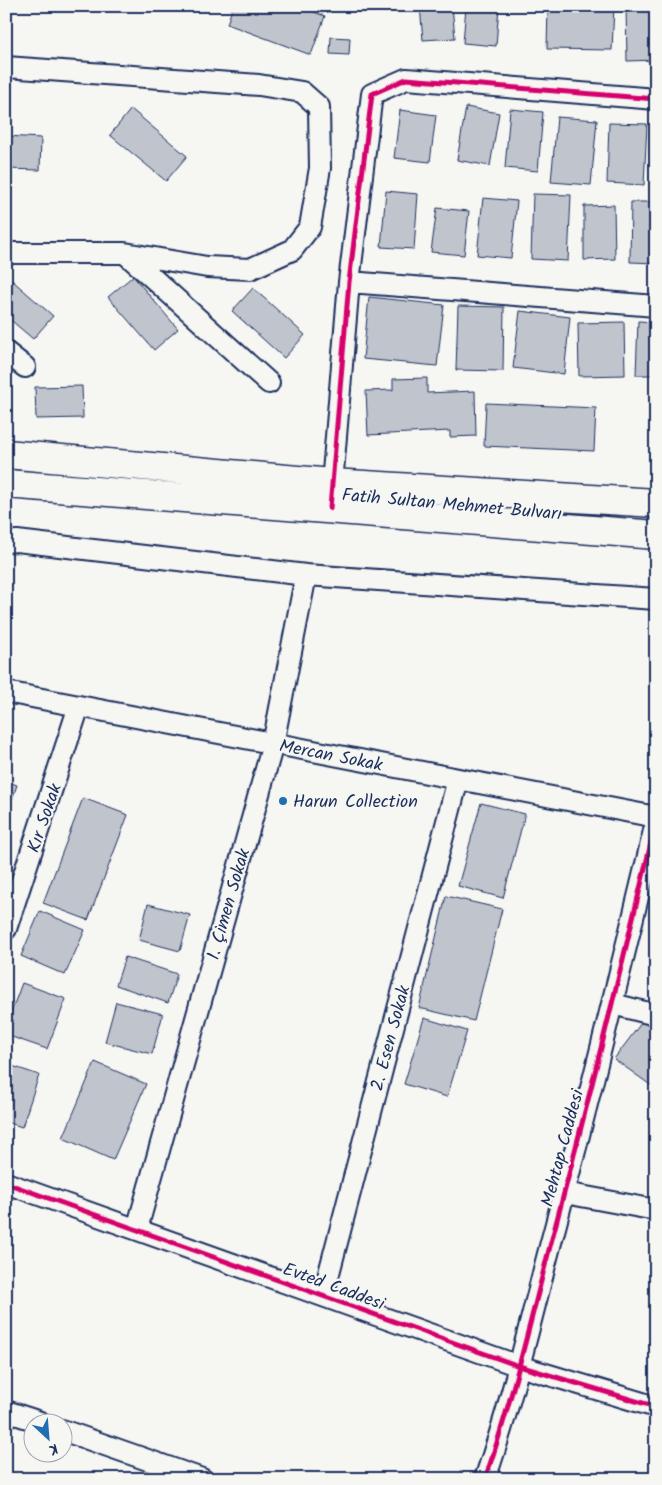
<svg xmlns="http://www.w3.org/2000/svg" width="662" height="1485" viewBox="0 0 662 1485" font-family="Kalam,sans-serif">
<rect width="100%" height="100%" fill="#f6f6f2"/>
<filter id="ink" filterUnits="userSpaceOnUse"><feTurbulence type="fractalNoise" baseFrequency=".02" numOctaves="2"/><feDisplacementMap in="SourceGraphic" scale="10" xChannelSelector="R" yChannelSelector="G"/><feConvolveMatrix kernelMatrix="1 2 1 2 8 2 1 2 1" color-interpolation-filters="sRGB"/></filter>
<g filter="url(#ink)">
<path fill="#c0c4cd" stroke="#1b2f5e" d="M233,6H297L325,16L311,55L227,24Z
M355,6H382L379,14Z
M420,6H452L455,38L423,40Z
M466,6H499L496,46L463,43Z
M548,6H614L612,50L547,49Z
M626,6H656V60L627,61Z
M331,37L350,38L349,55L330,54Z
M466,107L499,113L490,166L457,160Z
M131,109L187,156L166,181L110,135Z
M510,109L543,112L538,171L505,168Z
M400,110L436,115L430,162L394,158Z
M557,117L597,120L591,185L551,182Z
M609,123L647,124L644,185L607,183Z
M6,136L41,138L40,170L6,169Z
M386,191L418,194L414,249L381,247Z
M533,194L571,195L568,261L531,259Z
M483,198L517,201L511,258L477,255Z
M631,202H656V263L630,262Z
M614,205L615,259L584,260V206Z
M437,208L469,211L464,255L431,252Z
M6,275L53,316L33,339L6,316Z
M133,276L178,329L154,350L108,297Z
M253,288L305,335L284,358L232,311Z
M369,297L444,305L437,366L363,359Z
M458,306L504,307L503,371L456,370Z
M520,311L570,317L564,374L513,368Z
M638,321L656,322V375H636Z
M624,322L625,375L579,376L578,323Z
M427,378V393L475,391L476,436L450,437V431L368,435L366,391L393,390V379Z
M82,386L83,418L36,419L35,387Z
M486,403L596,408L594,451L484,446Z
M6,781L17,785L6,817Z
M83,798L128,815L88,920L43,903Z
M481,803L525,814L503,898L458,886Z
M446,896L502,909L474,1021L419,1008Z
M148,904L190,915L180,951L139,940Z
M40,911L85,930L65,975L21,956Z
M125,957L177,974L168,1003L116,985Z
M22,983L66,999L47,1049L6,1035V1026Z
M116,1002L163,1014L152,1054L105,1042Z
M424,1018L467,1031L447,1097L404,1084Z
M645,1018L656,1025V1089L614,1059Z
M95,1062L146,1084L113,1160L63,1138Z
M6,1064L39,1075L22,1127L6,1122Z"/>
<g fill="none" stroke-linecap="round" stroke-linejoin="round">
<g stroke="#1b2f5e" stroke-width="24">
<path id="minor" d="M6,67L259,85L302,92L319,107L320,168L310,227L292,250L250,269L207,267L125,253
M6,253H125L269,383
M349,282L656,306
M6,352L25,367
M331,496L349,282L372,94L406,79L656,99
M6,542L17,541L306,575L656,599
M6,692L656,817
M6,929L79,706
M613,1004L656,1015
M6,1183L519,1366L656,1407
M565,1193L656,1210
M137,1229L273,744L306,575
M323,1296L458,779
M6,1411L40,1422
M62,1430L202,1479
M485,1479C511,1404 529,1327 549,1250C587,1108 622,965 656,822"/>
</g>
<g stroke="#1b2f5e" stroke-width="31">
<path id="secondary" d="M6,454L332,483L656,503
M6,484L656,535"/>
</g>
<use href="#minor" stroke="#f6f6f2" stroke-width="20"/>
<use href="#secondary" stroke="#f6f6f2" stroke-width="28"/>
<g stroke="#f6f6f2" stroke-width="8">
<path id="cycleway" d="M330,508L349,282L372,94L406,79L656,99
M6,1183L519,1366L656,1407
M485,1479C511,1404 529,1327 549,1250C587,1108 622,965 656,822"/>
</g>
<use href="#cycleway" stroke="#d6006c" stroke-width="5"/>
</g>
</g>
<circle fill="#1f6fb2" stroke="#f6f6f2" stroke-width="2" cx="283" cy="801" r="5"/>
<g text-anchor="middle" stroke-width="4.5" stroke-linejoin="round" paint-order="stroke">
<g font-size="18" fill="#1b2f5e" stroke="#f6f6f2">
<text transform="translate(452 504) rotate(5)" y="6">Fatih Sultan Mehmet Bulvarı</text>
<text transform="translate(331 755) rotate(11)" y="6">Mercan Sokak</text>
<text transform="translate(44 818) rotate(-71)" y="6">Kır Sokak</text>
<text transform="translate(228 904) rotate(-74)" y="6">1. Çimen Sokak</text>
<text transform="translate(390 1038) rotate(-75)" y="6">2. Esen Sokak</text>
<text transform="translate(562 1148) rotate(-75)" y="6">Mehtap Caddesi</text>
<text transform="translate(334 1286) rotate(20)" y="6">Evted Caddesi</text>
</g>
<g font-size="18" fill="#1b2f5e" stroke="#f6f6f2" text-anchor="start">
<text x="293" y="807">Harun Collection</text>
</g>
</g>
<rect width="662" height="1485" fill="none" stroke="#f6f6f2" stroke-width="25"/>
<rect x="12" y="12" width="637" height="1460" fill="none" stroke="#1b2f5e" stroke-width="2" filter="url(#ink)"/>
<g transform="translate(48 1438) rotate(154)"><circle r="24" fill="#f6f6f2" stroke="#9ea6b7"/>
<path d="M0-4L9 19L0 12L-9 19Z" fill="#1f6fb2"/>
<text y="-8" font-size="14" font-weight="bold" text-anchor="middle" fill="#1b2f5e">K</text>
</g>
</svg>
